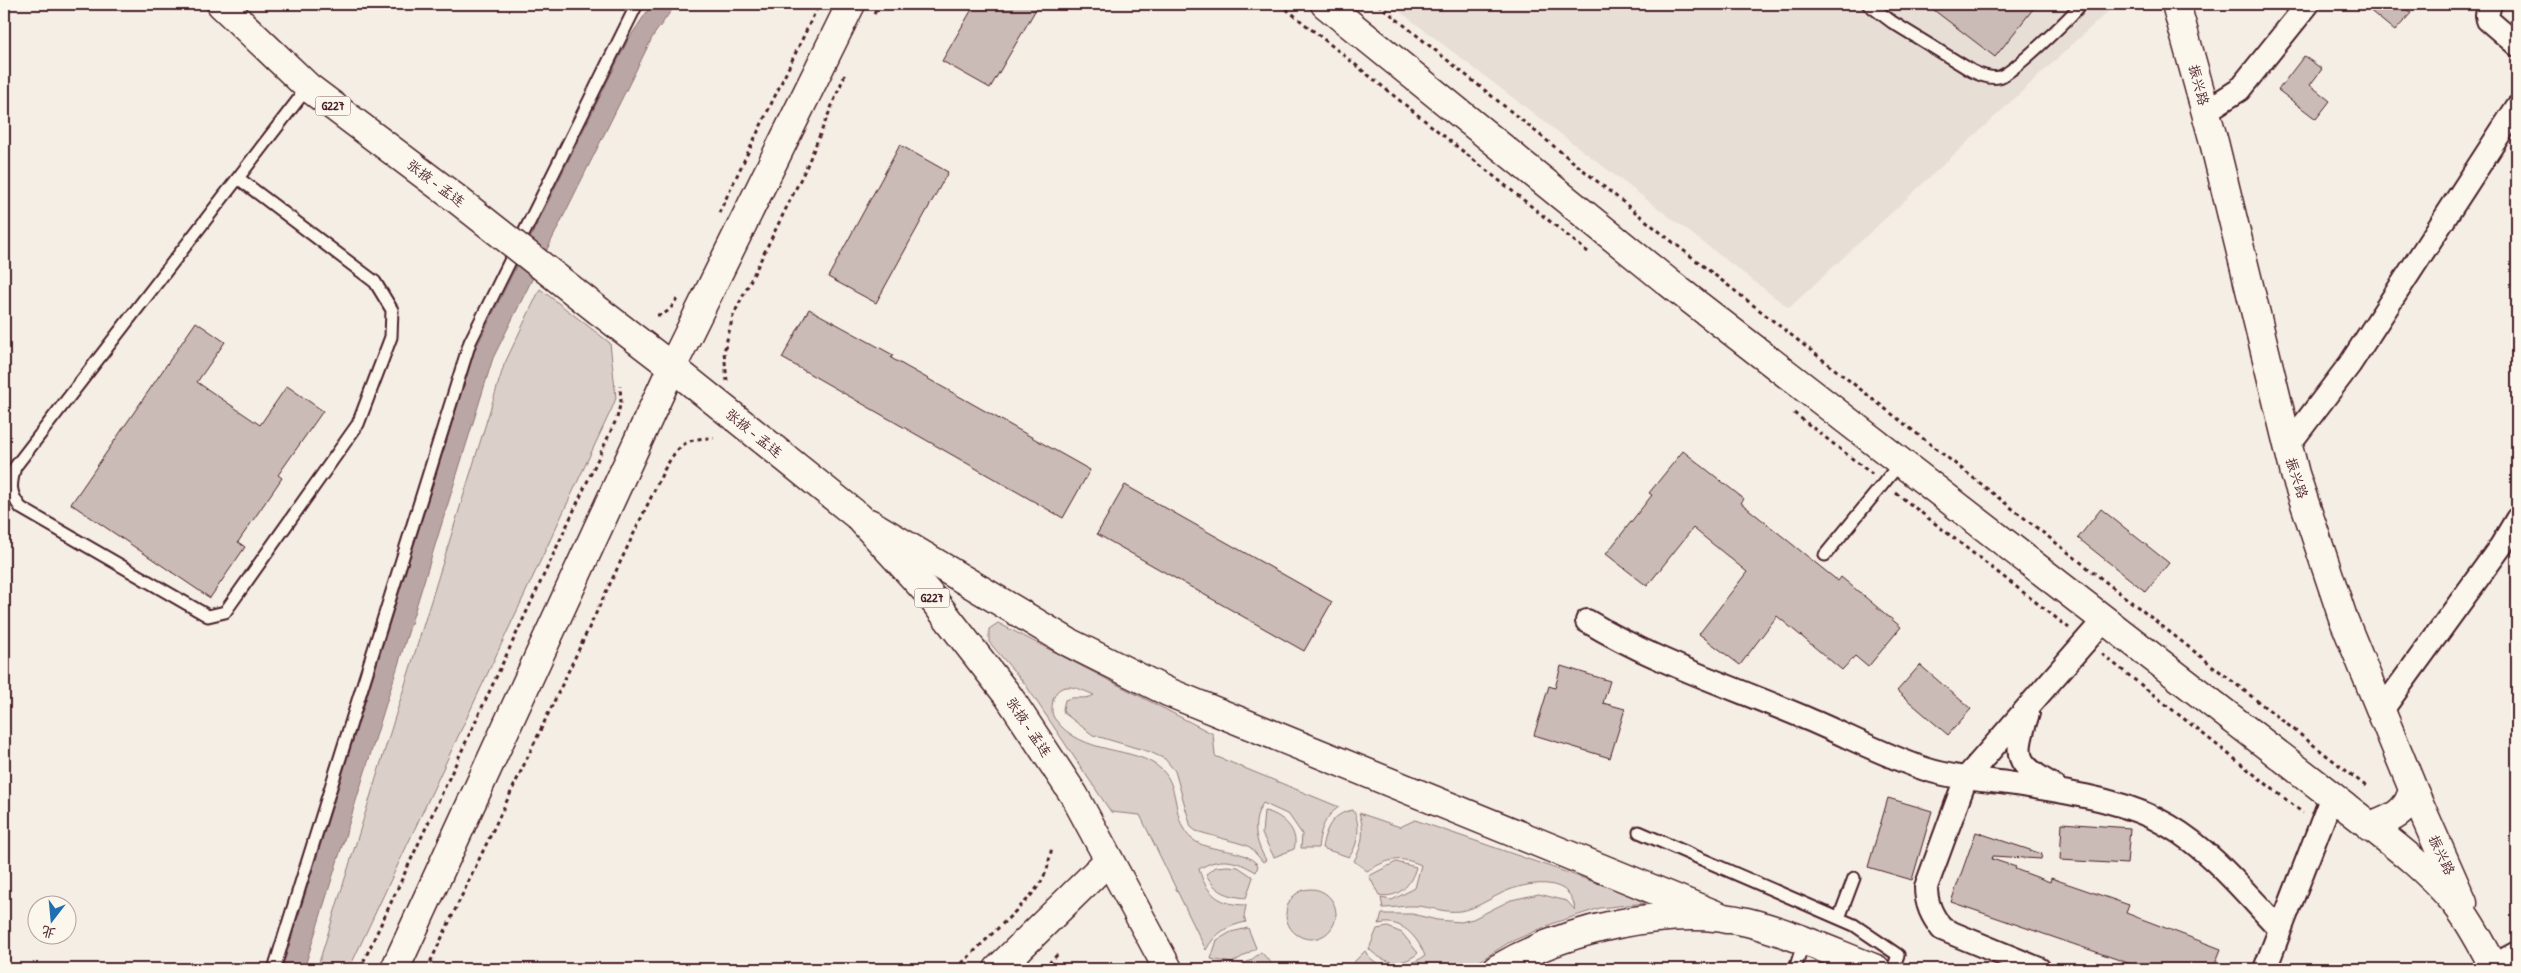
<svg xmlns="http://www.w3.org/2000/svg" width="2521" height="973" viewBox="0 0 2521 973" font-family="'Patrick Hand','LXGW WenKai TC',sans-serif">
<rect width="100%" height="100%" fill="#f4eee4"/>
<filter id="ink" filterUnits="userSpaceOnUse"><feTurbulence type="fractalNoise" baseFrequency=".02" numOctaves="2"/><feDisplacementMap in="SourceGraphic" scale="10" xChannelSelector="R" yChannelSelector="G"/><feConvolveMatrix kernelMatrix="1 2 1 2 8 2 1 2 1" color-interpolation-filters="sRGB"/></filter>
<g filter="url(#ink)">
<path fill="#e7dfd6" d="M1390,4H2116L1789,308Z"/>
<path fill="#dbd0c9" stroke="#92787a" d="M540,289L610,343L616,398L613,406L349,969H317L504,365Z
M998,623L1213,734L1215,756L1339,807C1324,817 1320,831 1318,848H1301L1302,834L1289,815L1263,803C1251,821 1255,842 1266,860L1263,862L1251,848L1246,845L1196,831L1191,827L1175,771L1165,759L1150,752L1093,735L1064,713L1063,709L1065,700C1075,695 1085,701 1094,695C1080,689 1059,678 1053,700C1052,705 1051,713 1054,718C1083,758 1135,744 1162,770C1181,788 1171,822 1192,839C1211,854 1241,846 1258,865L1256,872C1236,860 1220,856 1199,869C1206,894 1220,905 1246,905L1244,917L1246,922C1227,926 1215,933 1206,950L1140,815L1111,812L1025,684L989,642V629Z
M1353,810C1361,824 1359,844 1349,857L1322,848C1325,830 1332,813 1353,810Z
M1264,811C1280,813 1300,830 1294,849L1274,857L1262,834Z
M1359,813L1400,827L1415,820L1623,892L1645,903L1600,908L1554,923L1508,943L1467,969H1356L1350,966L1365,951C1377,973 1407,968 1425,956C1418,937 1401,918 1379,924L1382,914H1412L1437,920L1461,922L1473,919L1511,900L1539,894L1567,901L1575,910C1572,877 1533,881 1509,890C1493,896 1477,909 1460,911C1446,913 1431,907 1417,906C1406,905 1395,908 1383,908L1381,898L1392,900L1415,888L1421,865C1399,855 1386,860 1367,871L1354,861C1363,845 1365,830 1359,813Z
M1396,862L1416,867C1411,885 1399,899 1379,895L1369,876Z
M1227,866L1238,867L1253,877L1246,898C1227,896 1215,892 1206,874L1216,867Z
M1286 914a25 25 0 1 1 50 0a25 25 0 1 1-50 0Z
M1388,927L1402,933L1418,953C1402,967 1384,964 1369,949L1377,929Z
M1248,928L1256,948L1232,963L1211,959L1217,940L1231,932Z
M1261,952L1274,966L1271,969H1216L1213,965C1233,972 1246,965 1261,952Z"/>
<path fill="#baa7a5" stroke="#8d7174" d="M652,4H676L653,36L493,358L304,969H282L475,350L628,40Z"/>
<path fill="#cabbb6" stroke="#4a1f2b" d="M975,4H1039L990,88L942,61Z
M1926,4H2037L1995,57Z
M2362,4H2400L2411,13L2395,31Z
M2304,56L2322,69L2310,85L2330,101L2316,119L2278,90Z
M900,145L948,172L876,303L828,277Z
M809,309L893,355L891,358L1090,470L1063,518L782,358Z
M196,322L225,342L197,382L260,425L287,386L323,411L278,475L282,478L238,542L245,547L210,598L71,504Z
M1683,451L1744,499L1741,503L1838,581L1841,577L1901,627L1868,667L1855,656L1842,670L1777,616L1740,665L1699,634L1747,572L1693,528L1647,586L1606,554L1652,495L1649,493Z
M1125,485L1332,602L1304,651L1097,534Z
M2101,509L2169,563L2146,592L2078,538Z
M1920,665L1971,709L1948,735L1897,691Z
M1561,666L1610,681L1603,703L1625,709L1610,758L1534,735L1549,686L1555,688Z
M1888,798L1932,811L1912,880L1868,867Z
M2062,823L2130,828L2127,864L2060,860Z
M1976,832L2042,854L2041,859L1993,856L1992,859L2016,867L2015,869L2050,882L2051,878L2129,905L2126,913L2221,949L2213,969H2129L2131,964L1951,902Z"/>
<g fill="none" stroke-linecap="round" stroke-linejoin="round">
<g stroke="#4a1f2b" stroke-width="15">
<path id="service" d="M1868,4L1892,22L1972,71C1980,75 1990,79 1999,77C2012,74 2071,17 2081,4
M238,178L375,282L392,310L391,337L358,424L225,612L208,616L21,508C9,493 10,485 15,467L308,87
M1825,555L1901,462
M1639,832L1854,925L1898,955L1893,969
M1839,918L1854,878
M274,969L470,342L637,4
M1795,969L1804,941"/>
</g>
<g stroke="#4a1f2b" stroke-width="26">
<path id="minor" d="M2490,4L2487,15L2488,20L2517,45
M2206,111L2239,90L2308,4
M2287,447L2350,364L2517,107
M1587,621C1655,662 1730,686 1803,717C1844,734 1883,755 1925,769C1959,780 1994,780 2028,786C2076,794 2127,801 2169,826C2212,851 2246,894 2280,929
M2382,710L2501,546L2517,519
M2028,713C2014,757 2014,763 2054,786
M2493,966L2517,953
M2039,969L1942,929C1932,916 1926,904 1926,887L1966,778L2104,620
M2265,969L2332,796"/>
</g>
<g stroke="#4a1f2b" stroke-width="31">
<path id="tertiary" d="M1325,4L1668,282L2332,796C2374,830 2422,862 2456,904C2472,924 2483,947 2495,969
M2176,4L2214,142L2295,474L2343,618L2415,794L2463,903
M2370,827C2391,819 2408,813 2413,789
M395,969L672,367L851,4
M998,969L1109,860"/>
</g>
<g stroke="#4a1f2b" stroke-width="31">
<path id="primary" d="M869,523L1068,642L1168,692L1726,919
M1497,969C1564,929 1671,904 1747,922C1791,933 1834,953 1876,969"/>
</g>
<g stroke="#4a1f2b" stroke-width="31">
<path id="trunk" d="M221,4L308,87L454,197
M599,311L672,367L859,517L928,593L1009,697L1074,795L1168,969"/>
</g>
<path stroke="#4a1f2b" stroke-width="3" stroke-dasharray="4 4" stroke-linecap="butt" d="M1280,4L1588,252
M1378,4L1660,232L2367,787
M874,14L880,4
M719,213L819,4
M657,315C667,315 672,307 677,299
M727,381L724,352L733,316L806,168L846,72
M1794,413L1872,474
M1896,493L2069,628
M2102,654L2303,813
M360,969L617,418L621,401L620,386
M427,969L664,470C679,445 684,438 714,438
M956,969L1028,899L1040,884L1047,870L1052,847
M1043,969L1058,954"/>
<use href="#service" stroke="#fbf7ec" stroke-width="11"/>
<use href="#minor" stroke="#fbf7ec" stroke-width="22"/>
<use href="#tertiary" stroke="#fbf7ec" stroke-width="28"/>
<use href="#primary" stroke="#fbf7ec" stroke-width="28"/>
<use href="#trunk" stroke="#fbf7ec" stroke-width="28"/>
<g stroke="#4a1f2b" stroke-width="31" stroke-linecap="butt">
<path id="trunk-bridge" d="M454,197L599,311"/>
</g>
<use href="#trunk-bridge" stroke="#fbf7ec" stroke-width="28"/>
</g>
</g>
<g text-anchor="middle" stroke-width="4" stroke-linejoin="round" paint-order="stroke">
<g fill="#fbf7ec" stroke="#7f6065" stroke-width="1">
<rect x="315.5" y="96.5" width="35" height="19" rx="4"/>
<rect x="914.5" y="588.5" width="35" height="19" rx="4"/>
</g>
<g font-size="12" font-weight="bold" fill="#4a1f2b">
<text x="333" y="110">G227</text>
<text x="932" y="602">G227</text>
</g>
<g font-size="14" fill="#4a1f2b" stroke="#fbf7ec">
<text transform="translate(2199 85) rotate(75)" y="5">振兴路</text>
<text transform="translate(436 183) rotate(37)" y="5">张掖 - 孟连</text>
<text transform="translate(754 433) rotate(39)" y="5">张掖 - 孟连</text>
<text transform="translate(2297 478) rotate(72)" y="5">振兴路</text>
<text transform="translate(1029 727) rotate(56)" y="5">张掖 - 孟连</text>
<text transform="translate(2442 855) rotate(65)" y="5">振兴路</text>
</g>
</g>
<rect width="2521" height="973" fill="none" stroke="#fbf7ec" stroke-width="20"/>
<rect x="10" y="10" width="2501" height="953" fill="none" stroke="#4a1f2b" stroke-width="2" filter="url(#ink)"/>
<g transform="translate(52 920) rotate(196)"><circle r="24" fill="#fbf7ec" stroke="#b4a19f"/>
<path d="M0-4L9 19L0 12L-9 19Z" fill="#1f6fb2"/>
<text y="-8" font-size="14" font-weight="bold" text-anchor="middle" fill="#4a1f2b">北</text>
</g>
</svg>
